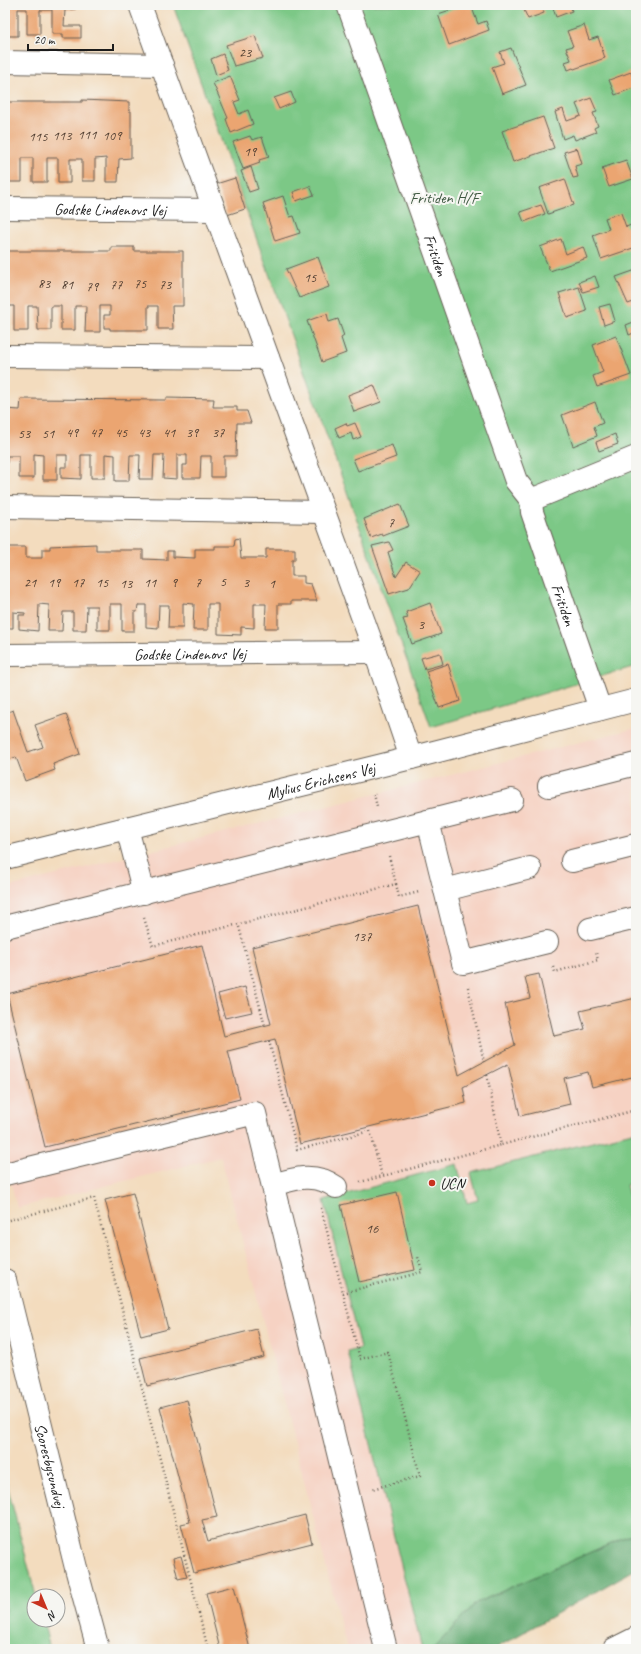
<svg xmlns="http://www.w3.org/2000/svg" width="641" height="1654" viewBox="0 0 641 1654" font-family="Caveat,sans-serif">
<rect width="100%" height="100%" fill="#f6f6f2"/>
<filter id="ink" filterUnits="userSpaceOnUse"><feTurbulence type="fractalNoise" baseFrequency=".025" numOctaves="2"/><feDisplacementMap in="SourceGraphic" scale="8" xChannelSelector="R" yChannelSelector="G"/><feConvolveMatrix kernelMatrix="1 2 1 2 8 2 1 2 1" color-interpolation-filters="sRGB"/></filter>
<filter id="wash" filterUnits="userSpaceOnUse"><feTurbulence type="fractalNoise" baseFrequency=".012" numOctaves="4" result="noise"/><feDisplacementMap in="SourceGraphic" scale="16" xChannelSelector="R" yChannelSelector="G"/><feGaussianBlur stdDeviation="0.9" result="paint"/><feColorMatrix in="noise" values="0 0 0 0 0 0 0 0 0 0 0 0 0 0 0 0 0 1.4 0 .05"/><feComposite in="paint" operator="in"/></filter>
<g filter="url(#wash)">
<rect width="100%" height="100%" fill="#f3dcbe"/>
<path fill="#f6d2c3" d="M636,728V1569L494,1649H347L221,1157L17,1208L5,1158V888Z"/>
<path fill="#7cc886" stroke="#4c7251" d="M173,5H636V666L431,727Z
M636,1131V1182L626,1185L636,1221V1532L476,1603L433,1649H422L348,1352L360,1348L324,1200L457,1164L467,1203L478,1200L471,1173Z
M5,1477L36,1596H34V1620H43L50,1649H5Z"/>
<path fill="#65ac73" stroke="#406448" d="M636,1532V1569L494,1649H433L476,1603Z"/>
<g id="blocks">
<path fill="#eba571" d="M5,5H76V9L65,10L64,26H81V38H63V34H52V10H40V34H27V9H18V36H5Z
M466,5H471L478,24L486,21L489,30L449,45L438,14Z
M527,5H541L544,13L528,19L524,10L528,8Z
M552,5H570L572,11L556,17Z
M584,25L589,40L598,37L605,58L574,69L573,68L568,70L565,62L571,60L566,48L573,46L567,31Z
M255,36L263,58L234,66L226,45Z
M511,48L526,85L502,94L492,67L504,63L500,52Z
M223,54L228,70L216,75L211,59Z
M631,72L636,87L615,95L609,80Z
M230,76L240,100L234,102L239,114L248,110L253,124L231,133L226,119L228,118L213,83Z
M291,92L295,102L279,109L274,98Z
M591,98L597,112L593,113L598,126L594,128L596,132L575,140L573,135L563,139L555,112L563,109L567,121L581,116L576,104Z
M82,100L129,102V111H131V158L119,159L118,182H106V158L95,159V181H82V159H70V183H58V158H47V182H33V158H22V182H8V158H5V102H82Z
M543,117L554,148L513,162L502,131Z
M250,136L252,140L262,137L269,157L259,160L260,163L243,169L233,142Z
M577,148L582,164L575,166L578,177L573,178L564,152Z
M626,160L633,179L609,187L602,168Z
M251,167L258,189L249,192L241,171Z
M235,178L245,209L227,215L216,184Z
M565,179L574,205L548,214L539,188Z
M310,186L314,195L296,201L293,192Z
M283,196L290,217L294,216L300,233L275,241L263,203Z
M541,205L545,214L524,222L520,212Z
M621,213L626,227L636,223V247L601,259L593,235L609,229L605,218Z
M561,239L566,254L583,247L587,258L550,271L540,247Z
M111,247H134V251H183V306H172L173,329H158V306H148V330H110V328H104V315H110V306H100V332H85L86,306H75V330H61V306H51V330H38L37,306H28V331H14V306H5V251H111Z
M318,257L329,287L299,298L286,269Z
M636,270V301L628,304L616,277Z
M595,276L599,287L583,292L579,282Z
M579,287L587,311L567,318L559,293Z
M610,304L615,321L604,325L599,307Z
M327,314L329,322L338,319L344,336L341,338L346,353L322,362L307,321Z
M636,321V332L629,335L626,325Z
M616,336L631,375L597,387L593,376L603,372L593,345Z
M374,385L381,402L354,412L348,395Z
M166,398L214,399L213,407H237V411H247L251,423H237L236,456H224V477H211V456H201L200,478H182V465H187V455H177V479L163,478L164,455H154L153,479H139L140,455H130L129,481H115V455L105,454V478H91V455H81V479L61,478V467H67V455H57V480H43V455L34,454V478H19V456H7V478H5V409L20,410L21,399L166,400Z
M595,402L603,423L594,427L597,436L573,446L562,415Z
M346,423L347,426L355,423L361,437L353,440L351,433L339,438L335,428Z
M615,434L618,444L599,451L596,442Z
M392,445L396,457L358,471L353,459Z
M400,504L409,526L383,536L382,534L371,538L364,519Z
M239,538L241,558H266V549H295V560H292V576H304V583L311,584L317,601H291V604H278V628H265L266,604H254V628L241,627V635L218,634V604H208V630H193L194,604L183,603V628H168L169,605H159L158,628L146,627V605H138L137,612H134V631H122V604H110V630H97V606H87L86,630H73V612H63L62,631H48L49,605L39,604L38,631L19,629V615H25V613L13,612V628H5V547H26V558H42V549H50V546L96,544V550H143V559L167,560V551H173V557L195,558V549H215V546H234L235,539Z
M389,542L393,550L388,552L396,577L406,562L420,571L409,588L389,594L372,546Z
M430,603L441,634L412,644L403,619L408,618L406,612Z
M440,653L443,664L425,669L421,658Z
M448,664L460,701L439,708L426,671Z
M13,710L28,752L43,747L35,725L66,714L80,754L53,764L55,770L25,781L16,757L5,761V713Z
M418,906L459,1075L515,1045L505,1004L530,998L525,977L539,974L554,1036L585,1029L580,1011L636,998V1076L592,1087L588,1072L564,1078L570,1104L520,1116L508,1064L463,1087L466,1103L300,1144L275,1039L228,1051L240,1099L45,1147L7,994L202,945L224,1036L271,1024L252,947Z
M245,987L252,1012L225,1018L218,994Z
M397,1192L415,1270L359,1282L341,1205Z
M133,1193L168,1329L141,1336L105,1200Z
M257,1329L264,1357L147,1386L140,1358Z
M187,1400L217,1517L202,1520L208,1541L305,1515L312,1543L194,1573L181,1524L190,1522L160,1407Z
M181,1556L187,1577L178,1579L173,1558Z
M234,1586L250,1649H220L206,1593Z"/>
</g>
</g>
<g filter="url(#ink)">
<use href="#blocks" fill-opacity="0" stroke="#675f55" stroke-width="1"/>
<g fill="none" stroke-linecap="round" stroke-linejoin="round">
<g stroke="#675f55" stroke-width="24">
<g id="minor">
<path d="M140,5L375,652L411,758"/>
<path id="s1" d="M348,5L516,481L531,500L532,512L600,709"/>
<path d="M5,62L162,65"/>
<path id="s2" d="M5,208L214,210"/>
<path d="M5,356L268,358"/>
<path d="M531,500L636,457"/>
<path d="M5,507L324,512"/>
<path id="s3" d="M5,655L375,652"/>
<path d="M549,786L636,764"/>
<path d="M428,821L463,963L547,942"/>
<path d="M127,828L144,893"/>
<path id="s4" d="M5,858L411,758L636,700"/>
<path d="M572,861L636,845"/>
<path d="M445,890L530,868"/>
<path d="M5,927L512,800"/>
<path d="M590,929L636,918"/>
<path d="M5,1174L255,1113L386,1649"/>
<path d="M273,1185C295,1178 315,1172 336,1187"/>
<path id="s5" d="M5,1280L76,1568L98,1649"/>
<path d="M614,1649L636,1638"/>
</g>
</g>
<path stroke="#675f55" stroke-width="2.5" stroke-dasharray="1 3" stroke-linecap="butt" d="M374,794L377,807
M396,884L399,897L419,892
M144,918L153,946L396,884L389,856
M238,923L265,1026
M553,967L555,972L598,960L596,953
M468,987L484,1062
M269,1041L297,1150L370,1131L382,1176
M487,1075L501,1145L636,1110
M360,1182L501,1145
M321,1208L360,1359L388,1352L420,1476L372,1489
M5,1221L94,1198L208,1649
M343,1293L422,1272L418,1257"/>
<use href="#minor" stroke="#fff" stroke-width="22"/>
</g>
</g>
<circle fill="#c8321e" stroke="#f6f6f2" stroke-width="1.5" cx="432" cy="1183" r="4"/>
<g text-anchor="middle" stroke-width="4" stroke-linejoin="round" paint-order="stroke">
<g font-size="14" fill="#503e31">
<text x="245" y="57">23</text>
<text x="87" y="139">111</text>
<text x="62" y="140">113</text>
<text x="112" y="140">109</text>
<text x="38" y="141">115</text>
<text x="250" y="156">19</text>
<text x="310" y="282">15</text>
<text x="44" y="288">83</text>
<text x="140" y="288">75</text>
<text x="67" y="289">81</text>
<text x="116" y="289">77</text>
<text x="165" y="289">73</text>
<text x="92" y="291">79</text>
<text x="72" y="437">49</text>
<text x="96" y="437">47</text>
<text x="121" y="437">45</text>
<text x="144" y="437">43</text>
<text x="169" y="437">41</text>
<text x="192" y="437">39</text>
<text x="218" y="437">37</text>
<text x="24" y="438">53</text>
<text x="48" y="438">51</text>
<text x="391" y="527">7</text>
<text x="223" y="586">5</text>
<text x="30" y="587">21</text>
<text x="54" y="587">19</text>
<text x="78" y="587">17</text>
<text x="102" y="587">15</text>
<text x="150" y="587">11</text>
<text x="174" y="587">9</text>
<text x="198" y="587">7</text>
<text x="246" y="587">3</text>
<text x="126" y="588">13</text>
<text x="272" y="588">1</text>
<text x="421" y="629">3</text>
<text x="362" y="941">137</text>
<text x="372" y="1233">16</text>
</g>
<g font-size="16" fill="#3e5841" stroke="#f6f6f2">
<text x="444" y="203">Fritiden H/F</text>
</g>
<g font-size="16" fill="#1c1c1c" stroke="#f6f6f2">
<text dy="6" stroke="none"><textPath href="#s2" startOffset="105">Godske Lindenovs Vej</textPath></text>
<text dy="6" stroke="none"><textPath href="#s1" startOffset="265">Fritiden</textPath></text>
<text dy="6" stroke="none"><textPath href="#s1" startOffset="639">Fritiden</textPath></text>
<text dy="6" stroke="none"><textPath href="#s3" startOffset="185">Godske Lindenovs Vej</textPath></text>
<text dy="6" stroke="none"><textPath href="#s4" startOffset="325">Mylius Erichsens Vej</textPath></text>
<text dy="6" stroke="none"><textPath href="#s5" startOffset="191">Scoresbysundvej</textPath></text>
</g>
<g font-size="16" fill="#1c1c1c" stroke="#f6f6f2" text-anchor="start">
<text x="440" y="1189">UCN</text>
</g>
</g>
<rect width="641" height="1654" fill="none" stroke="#f6f6f2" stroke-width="20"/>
<g transform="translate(46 1608) rotate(136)"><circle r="19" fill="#f6f6f2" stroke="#9f9f9c"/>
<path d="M0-3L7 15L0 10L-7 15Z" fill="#c8321e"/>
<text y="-6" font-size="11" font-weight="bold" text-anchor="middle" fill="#1c1c1c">N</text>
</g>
<path d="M28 44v6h85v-6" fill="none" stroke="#1c1c1c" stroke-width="2"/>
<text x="34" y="44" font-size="12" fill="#1c1c1c" stroke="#f6f6f2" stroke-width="3" paint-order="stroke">20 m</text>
</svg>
